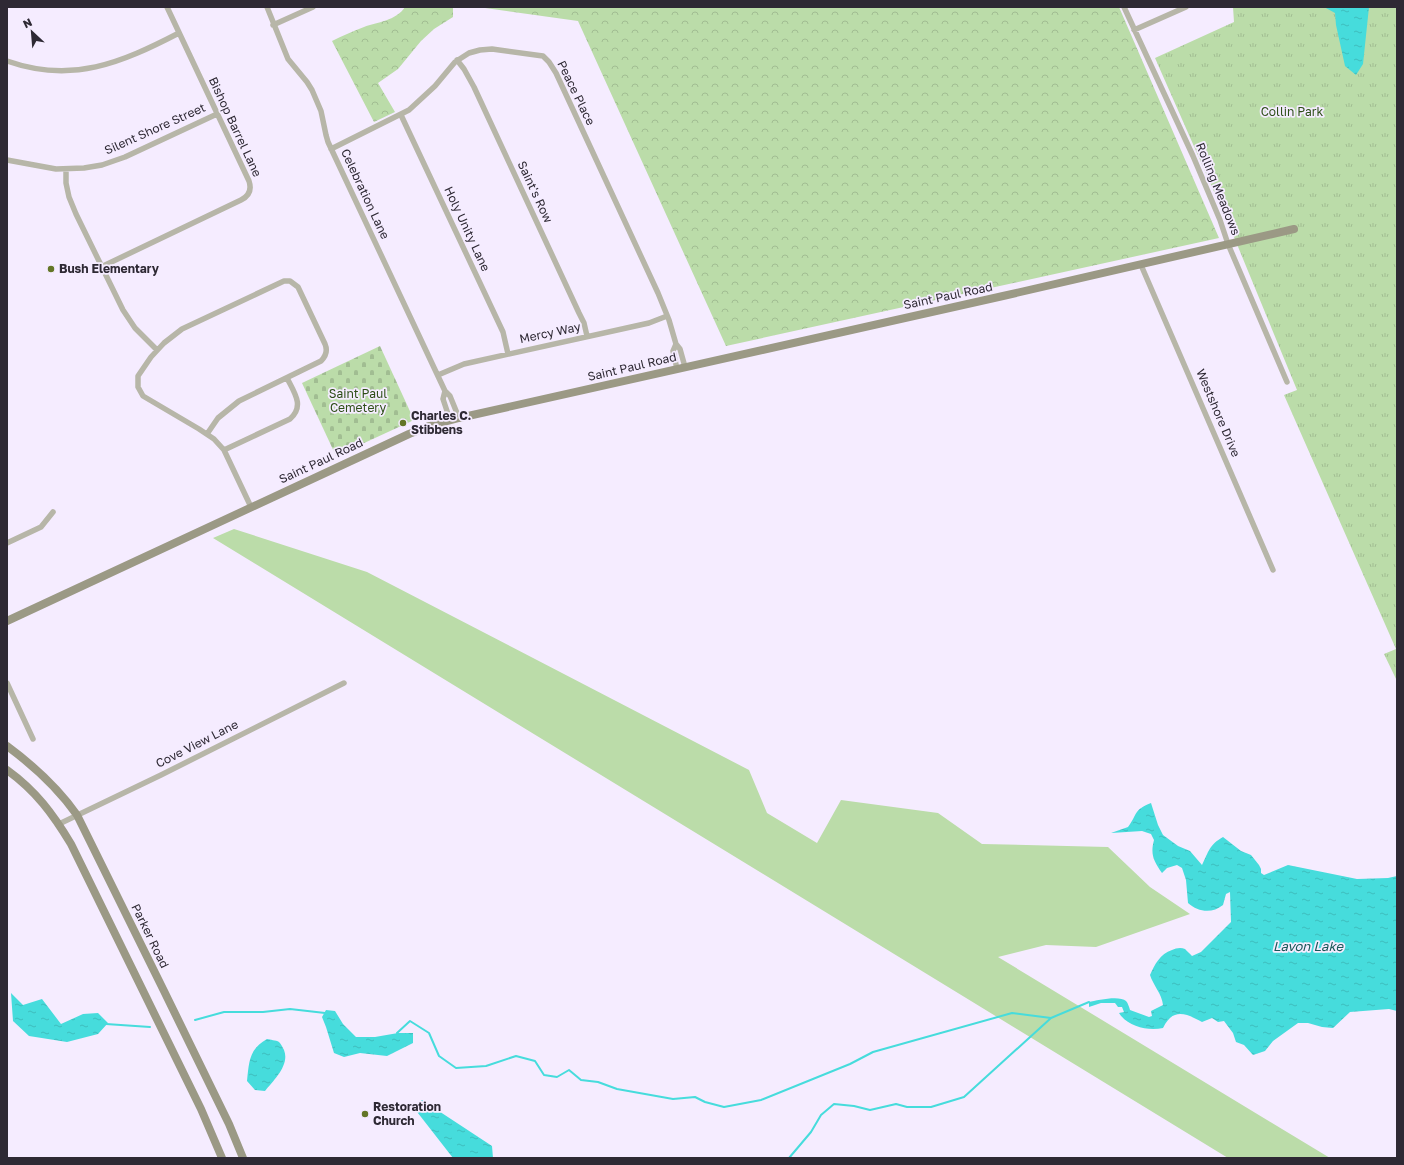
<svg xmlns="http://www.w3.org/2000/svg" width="1404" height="1165" viewBox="0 0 1404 1165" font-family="'Golos Text',sans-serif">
<defs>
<pattern id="forest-crowns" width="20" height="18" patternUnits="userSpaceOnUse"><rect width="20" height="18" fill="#bbdca9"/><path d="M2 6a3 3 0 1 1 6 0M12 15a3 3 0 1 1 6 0" fill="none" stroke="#a1bd92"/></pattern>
<pattern id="cemetery-stones" width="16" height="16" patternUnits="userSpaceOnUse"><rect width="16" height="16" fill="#bbdca9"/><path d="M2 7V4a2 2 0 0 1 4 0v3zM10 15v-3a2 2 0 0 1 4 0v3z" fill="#a1bd92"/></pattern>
<pattern id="park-tufts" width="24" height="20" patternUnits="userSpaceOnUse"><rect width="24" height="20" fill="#bbdca9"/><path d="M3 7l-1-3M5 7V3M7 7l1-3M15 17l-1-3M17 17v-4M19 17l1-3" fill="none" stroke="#a1bd92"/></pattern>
<pattern id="water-ripples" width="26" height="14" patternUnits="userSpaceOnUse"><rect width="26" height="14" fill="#46dcdc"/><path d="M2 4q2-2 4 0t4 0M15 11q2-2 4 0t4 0" fill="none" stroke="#3ebdbd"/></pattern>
</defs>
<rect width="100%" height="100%" fill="#f5ecff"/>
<path fill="#bbdca9" d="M234,529L367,572L749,770L767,813L817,843L841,800L938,813L982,844L1108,847L1150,887L1190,914L1096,947L1046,945L998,957L1330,1158H1228L213,538Z"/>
<path fill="url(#forest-crowns)" d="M405,7H453V17L434,29L421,41L398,69L378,83L395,112L374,122L332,41C342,36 353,31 364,27C377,22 396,21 405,7Z
M478,7H1119L1219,238L726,346L578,21Z"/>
<path fill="url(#cemetery-stones)" d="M380,346L414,420L336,456L302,383Z"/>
<path fill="url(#park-tufts)" d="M1233,7H1397V681L1384,654L1396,649L1284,395L1297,390L1234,237L1155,58L1234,22Z"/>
<path fill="url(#water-ripples)" d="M1324,7H1369L1363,64L1356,75L1345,66L1336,25L1335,13Z
M1151,803L1158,825L1163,835L1178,846L1190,851L1202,865C1209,851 1209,845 1223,837L1241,851L1251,855L1259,865L1261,869V873L1264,875L1288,865L1357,879L1388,878L1397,876V1011L1389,1009L1350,1012L1333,1028L1322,1027L1308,1023H1298L1273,1041L1265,1051L1253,1055L1244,1045L1236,1042L1233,1033L1224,1021L1218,1022L1212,1018L1202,1022C1187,1014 1173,1007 1163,1028C1148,1031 1128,1027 1119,1013L1124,1012L1122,1007H1118L1115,1003H1101L1089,1007V1002C1097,1000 1120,995 1126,1001C1128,1003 1129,1007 1130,1010L1149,1017L1152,1016L1151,1011L1163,1005C1162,994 1153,985 1150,975C1155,964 1160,954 1172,950C1176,948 1181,947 1185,949C1187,951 1190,954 1192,956L1201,952L1231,922L1230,892L1226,894L1223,905C1212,914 1198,912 1188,903L1186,880L1182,868L1177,865L1167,868L1162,873C1154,861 1150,855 1154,840L1151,834L1142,831L1111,833L1128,827C1138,814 1133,810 1151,803Z
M11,993L23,1005L42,999L61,1024L83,1014L98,1013L108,1023L98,1034L67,1042L29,1036L13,1021Z
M326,1010L335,1011L343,1024L356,1037H375L398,1033H413V1043L387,1056L360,1053L344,1057L334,1053L326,1027L322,1017Z
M267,1039C270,1040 276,1040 279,1042C281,1044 283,1048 284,1050C290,1065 274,1080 265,1091L255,1090L247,1081C249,1062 249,1049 267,1039Z
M422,1100L492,1146L493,1158H453L414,1108Z"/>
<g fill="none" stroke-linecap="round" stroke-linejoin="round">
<path stroke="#46dcdc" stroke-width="2" d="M195,1020L224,1012H263L290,1009L325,1013V1014
M106,1024L150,1027
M397,1033L410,1021L429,1033L439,1056L456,1068L486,1066L516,1056L535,1061L544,1075L557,1077L569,1070L581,1080L598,1082L617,1089L673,1099L695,1097L705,1102L724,1107L761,1100L850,1064L873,1052L1012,1013L1051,1018
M789,1158L811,1132L821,1115L834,1104L854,1106L870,1110L896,1104L907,1107H931L964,1097L1051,1018L1089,1002"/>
<path stroke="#b7b6a8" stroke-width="5.5" d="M267,7L288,59L307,82L312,90L321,111L326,135L328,142L445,391
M1124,7L1193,156L1220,220L1228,244L1287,382
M273,25L313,7
M1134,30L1186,7
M457,60L464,69L474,87L579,313L584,323L587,336
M7,61C72,84 121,63 179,33
M401,115L503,332L508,354
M331,149L409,110L435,86L455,62L469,53L480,50L492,49L543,56L549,62L556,73L658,293L669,320L676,344
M7,160L56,169L84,168L102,165L125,157L217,114
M66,169V183L69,197L76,214L123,310L135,328L157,350
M1141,265L1273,570
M101,267L241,200C249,196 252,190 249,181L167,7
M677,369L673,351L676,344L680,349L685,367
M438,375L464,364L649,323L667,316
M450,420L443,399L445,391L450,396L459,418
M207,434L218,418L239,401L321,361C326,356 328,351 325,344L298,287L290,281H284L182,329L164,343L151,357L138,376V387L143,396L199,429L214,439L224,450L251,507
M224,450L290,419C305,406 294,392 287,378
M7,543L41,527L53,512
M7,683L33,739
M59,824L161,775L344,683"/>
<path stroke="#9b9985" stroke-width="8" d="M7,621L409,434L429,426L459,418L1003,296L1294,229
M7,746C34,766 58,788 77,815L164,991L229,1124L243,1158
M7,770C36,791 53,814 71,844L201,1109L222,1158"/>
</g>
<g fill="#637626" stroke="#f5ecff" stroke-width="1.5">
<circle cx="51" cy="269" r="4"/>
<circle cx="403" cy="423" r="4"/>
<circle cx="365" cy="1114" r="4"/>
</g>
<g text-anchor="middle" stroke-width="3.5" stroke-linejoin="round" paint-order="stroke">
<g font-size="12" fill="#2e2934" stroke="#f5ecff">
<text transform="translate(576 93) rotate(64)" y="4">Peace Place</text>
<text transform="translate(235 127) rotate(65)" y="4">Bishop Barrel Lane</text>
<text transform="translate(155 129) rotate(-24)" y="4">Silent Shore Street</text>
<text transform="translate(1218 189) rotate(68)" y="4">Rolling Meadows</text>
<text transform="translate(535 192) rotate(65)" y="4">Saint's Row</text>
<text transform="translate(365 194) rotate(65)" y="4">Celebration Lane</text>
<text transform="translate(467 229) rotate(65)" y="4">Holy Unity Lane</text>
<text transform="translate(948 296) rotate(-12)" y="4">Saint Paul Road</text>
<text transform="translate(550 333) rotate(-12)" y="4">Mercy Way</text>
<text transform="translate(632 367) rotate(-13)" y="4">Saint Paul Road</text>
<text transform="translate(1218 413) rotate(67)" y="4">Westshore Drive</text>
<text transform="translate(321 461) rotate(-25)" y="4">Saint Paul Road</text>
<text transform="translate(197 744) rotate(-27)" y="4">Cove View Lane</text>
<text transform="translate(150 936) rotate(64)" y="4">Parker Road</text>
</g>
<g font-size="12" fill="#2d4e17" stroke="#f5ecff">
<text x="1292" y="116">Collin Park</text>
<text x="358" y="398">Saint Paul<tspan x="358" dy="14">Cemetery</tspan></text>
</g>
<g font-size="12" font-weight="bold" fill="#2e2934" stroke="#f5ecff" text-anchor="start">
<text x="59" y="273">Bush Elementary</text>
<text x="411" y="420">Charles C.<tspan x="411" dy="14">Stibbens</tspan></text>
<text x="373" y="1111">Restoration<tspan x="373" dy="14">Church</tspan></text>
</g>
<g font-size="13" font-style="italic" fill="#195757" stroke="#f5ecff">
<text x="1308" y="951">Lavon Lake</text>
</g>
</g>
<rect width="1404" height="1165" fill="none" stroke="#2e2934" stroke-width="16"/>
<g transform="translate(32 32) rotate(334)" stroke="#f5ecff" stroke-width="3" paint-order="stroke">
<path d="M0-3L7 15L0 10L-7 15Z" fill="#2e2934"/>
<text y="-6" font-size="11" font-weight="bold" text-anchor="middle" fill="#2e2934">N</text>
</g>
</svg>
